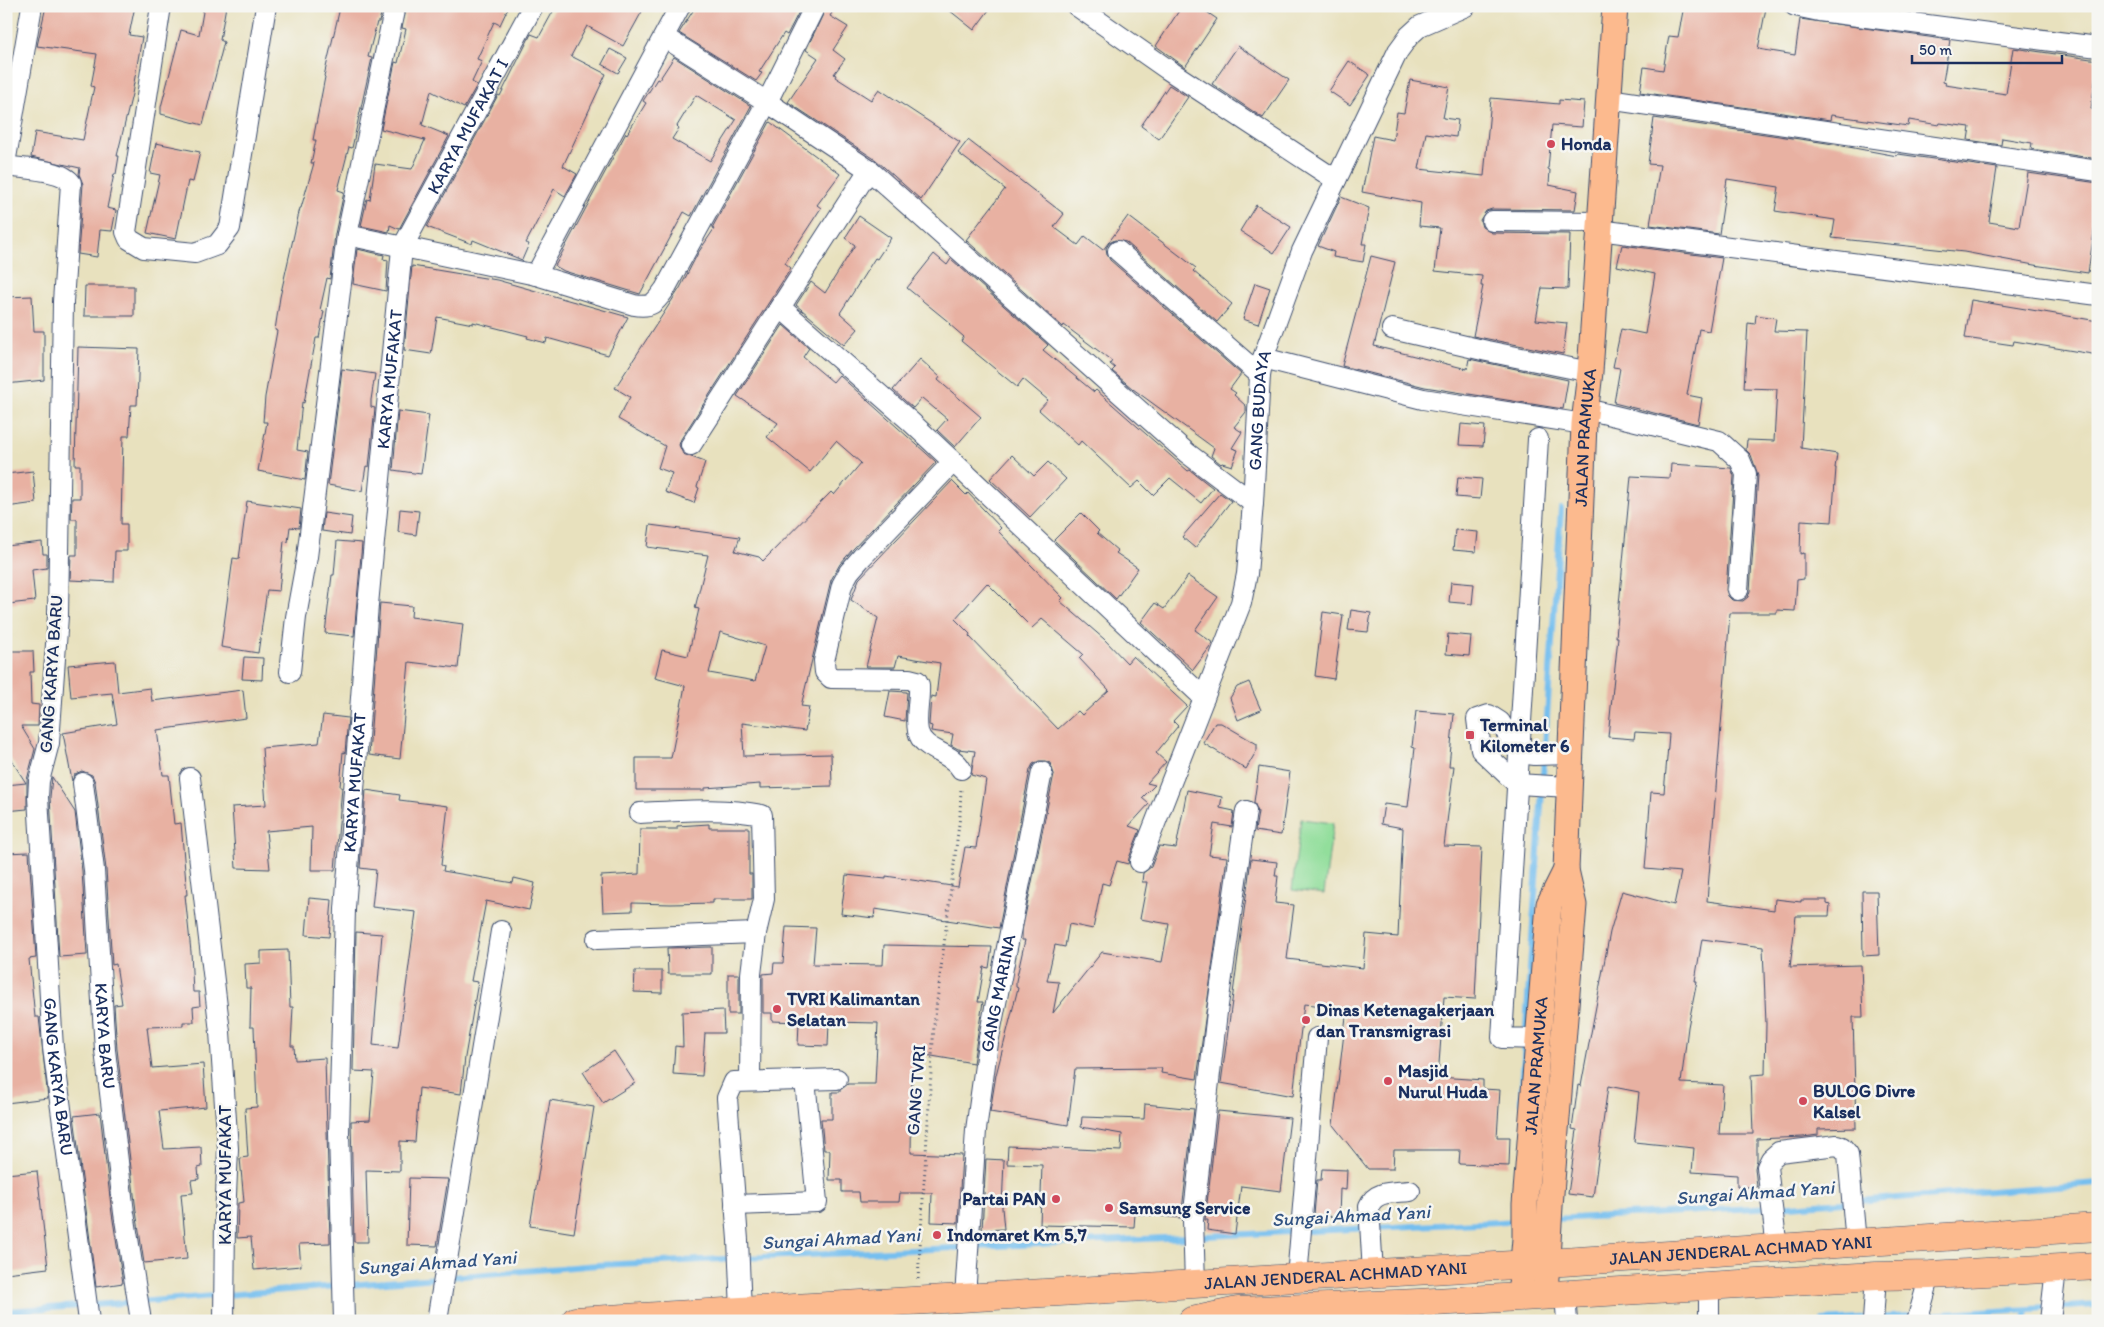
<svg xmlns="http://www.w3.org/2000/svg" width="2104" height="1327" viewBox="0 0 2104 1327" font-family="Itim,sans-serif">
<rect width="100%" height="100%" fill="#f6f6f2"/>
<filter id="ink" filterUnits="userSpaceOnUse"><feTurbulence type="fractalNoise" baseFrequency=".02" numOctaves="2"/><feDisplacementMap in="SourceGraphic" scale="10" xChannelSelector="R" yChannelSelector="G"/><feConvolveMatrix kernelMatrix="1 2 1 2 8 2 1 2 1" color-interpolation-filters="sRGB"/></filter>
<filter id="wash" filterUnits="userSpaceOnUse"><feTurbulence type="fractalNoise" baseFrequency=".0096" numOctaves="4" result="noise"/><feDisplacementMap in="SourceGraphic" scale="20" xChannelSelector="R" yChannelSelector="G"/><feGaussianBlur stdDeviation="1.12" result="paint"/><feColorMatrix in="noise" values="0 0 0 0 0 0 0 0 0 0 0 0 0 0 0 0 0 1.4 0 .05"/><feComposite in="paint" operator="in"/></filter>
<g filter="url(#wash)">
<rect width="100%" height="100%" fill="#e8e1be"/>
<path fill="#92de9b" stroke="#56867c" d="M1301,819L1333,823L1324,894L1292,890Z"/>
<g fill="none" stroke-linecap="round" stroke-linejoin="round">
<path stroke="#76bfef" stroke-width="6" d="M1521,1102L1561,509
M1555,1219L1790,1206L2098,1183
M6,1311L151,1301L598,1265L1520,1221
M1823,1321L2098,1305
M2024,1321L2027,1311"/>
</g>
<g id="blocks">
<path fill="#e8b1a2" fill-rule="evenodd" d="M46,6H135L129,35L142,37L132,94L117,156H119L116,174H114L107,208L116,210L112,231L100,230L97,257L78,254L83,184L79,174L80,168L31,157L35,132L83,140L94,87L91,86L97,54L37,46Z
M204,6H226L220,40L224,42L203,125L161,114V107L181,30L199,35Z
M339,6H383L379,22H377L368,57L372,58L352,148L349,147L338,190L344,192L335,234L330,279L327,278L320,310L324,311L319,338H316L304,403L302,402L297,450L308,452L305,480L258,471L267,422H263L265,397L277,331L275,330L280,297L300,208H301L314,163H311L316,140H313L325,77L324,76L339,12Z
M407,6H509L500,25L494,22L477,59L482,61L472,82L477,85L464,108L431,91L422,125L449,136L399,229L390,225L389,232L361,226L367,199L370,200L375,164L412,169L425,140L381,129L395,62L398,63L406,29L402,28Z
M556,6H645L623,46L587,26L571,56L606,74L563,166L577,174L565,196L554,189L526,243L529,244L522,260L473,240L472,244L427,227L498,95L500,96L531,34L539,37Z
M696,6H802L787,35L784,33L759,72L762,73L756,81L679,33Z
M827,6H836L830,16L848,27L833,50L845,59L834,74L836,75L835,77L871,100L879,89L960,142L921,200L876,160L788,102L818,58L806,50Z
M944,6H992L974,30Z
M1182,6H1198L1217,19L1185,67L1156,46Z
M1684,6L1766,8L1758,49L1795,55L1800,19L1950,40L1943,82L1946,83L1945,85L2006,94L2013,48L2098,60L2091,109L2098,110V159L2031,149L2032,143L2002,138L2001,145L1968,140L1970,127L1940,123L1939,125L1909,120L1908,126L1831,115L1830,120L1640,92L1644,67L1663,70L1669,36L1678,37Z
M1238,46L1289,80L1263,118L1212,84Z
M610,49L627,58L618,73L602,64Z
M674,57L751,106L691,216L684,212L640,294L564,271L555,266L626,133L627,134L646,103L643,101L657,79L659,80ZM696,95L736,120L710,161L672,139L679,128L677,126Z
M1349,61L1370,75L1350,105L1329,91Z
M1410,80L1449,87L1443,118L1458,120L1456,137L1426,133L1419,169L1484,176L1491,98L1559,104V100L1584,102L1582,127L1552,125L1548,169L1550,170L1549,185L1578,191L1575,210L1492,209L1486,211L1480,220L1482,227L1492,233L1570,234L1568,289L1542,288L1536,320L1567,323L1563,354L1473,336L1483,286H1481L1482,276L1435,271L1440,228L1419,226L1421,203L1362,192L1373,136L1393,140L1397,112L1404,113Z
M1169,85L1188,97L1159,139L1141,126Z
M1654,118L1827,143L1897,156L1898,154L1997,168L1989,222L2019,227L2028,173L2098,183V225H2095L2088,273L2034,265L1964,252L1832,238L1835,220L1775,211L1779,187L1727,179L1719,234L1650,225L1660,165L1648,164Z
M770,122L840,174L817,205L821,208L785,263L791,268L681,439L679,445L683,454L705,462L697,487L699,488L694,503L665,492L672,473L658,468L665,446L618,419L630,397L615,388L680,288L698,253L714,229L712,228Z
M968,140L1064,214L1054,227L1078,245L1085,236L1103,250L1128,216L1196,268L1193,271L1232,304L1217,322L1126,242L1115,240L1109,243L1106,248L1107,254L1110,260L1241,374L1230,389L1236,393L1234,395L1246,406V412L1234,427L1242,432L1232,448L1238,450L1232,466L1222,463L1221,464L1211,456L1214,448L1133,389L1112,371L1115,368L1110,364L1112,361L1064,325L1063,327L966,240L1005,189L958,153Z
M156,143L200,152L193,182L188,181L176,239L147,233L160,175L150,173Z
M1341,197L1369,208L1362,244H1366L1363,262L1333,257L1334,252L1318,246Z
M1256,205L1291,227L1274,253L1240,231Z
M859,216L891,238L877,259L875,258L840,313L858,329L844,345L796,305L811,282L825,293L855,245L845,238Z
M1622,245L1722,258L1709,331L1699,329L1687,395L1702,398L1698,424L1614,403L1620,368L1613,367L1621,329L1645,334L1655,274L1617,266Z
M357,249L384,255L383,259L388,260L386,291L353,284Z
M934,254L947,265L951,259L1048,345L1043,350L1094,392L1096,390L1188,471L1190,470L1213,488L1201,503L1170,478L1153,495L1139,481L1131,488L1081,441L1078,445L1039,410L1048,400L1023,379L1017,387L961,341L964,337L949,324L950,323L907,288Z
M1371,256L1395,262L1374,346L1467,369L1469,359L1568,380L1563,409L1425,387L1342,366Z
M412,266L497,280L628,317L608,355L547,338L546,343L527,338L528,336L473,322V324L437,317L431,354L404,350Z
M1255,283L1270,288L1258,324L1243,319Z
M85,286H134V316H84Z
M32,296L34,331H44V380L6,384V297Z
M1971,300L2098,321V355L2014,341L2013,345L1965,338Z
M1756,315L1776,318L1774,331L1807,332L1801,448L1837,454L1835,468H1836L1832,522L1801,520L1800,554L1804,553V579L1797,580L1795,611L1777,610V613H1730L1707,901L1774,910L1775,899L1801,902V900H1827V904L1830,905L1829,916H1796L1790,967L1861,965L1863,1017H1853L1856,1128L1818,1129V1135L1803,1137L1757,1139V1160L1755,1168L1757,1187H1737V1175L1692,1172L1694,1148L1634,1142L1639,1092L1608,1086L1593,1197L1568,1194L1577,1130L1572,1129L1578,1085L1581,1086L1610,932L1622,891L1674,905L1681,872L1645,869L1651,792L1664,793L1669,734L1635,732L1634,739L1608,737L1618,637H1616L1631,476L1670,478L1671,464L1731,468L1734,476L1726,590L1728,596L1732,600L1743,601L1748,597L1750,591L1758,475L1751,455L1746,450L1747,440L1774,441L1777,389L1744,388L1748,323L1755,324ZM1702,939L1763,947L1766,1024L1765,1074L1751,1075L1753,1134H1719L1723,1085L1681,1083L1688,1027L1697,981H1695Z
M783,325L809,348L803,357L833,382L839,375L936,462L853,549L840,564L831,580L801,706L809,707L805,731L742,723L744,756L831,754L832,786L760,788V784L705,788V790H636V758H671L685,686L655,678L662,650L688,656L699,609L695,608L708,555L647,547L650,525L740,537L735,551L759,557L763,561L831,492L834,495L861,463L836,441L810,472L767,437L778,423L737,396ZM720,632L765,646L755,681L709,673Z
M78,347L139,349L137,405H131L129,436H123L121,524H127V551H115L114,582L70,580L71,555H77V519H71L72,498H80V465H75Z
M920,359L940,377L938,380L981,417L955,447L937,430L947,419L922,398L913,408L893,390Z
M342,369L375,374L371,400V407L375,408L369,467L366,466L362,491L328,485Z
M398,411L429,415L421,474L393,470Z
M1461,424L1485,426L1483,446L1459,445Z
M1012,455L1034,476L1048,462L1066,479L1030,517L990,479Z
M33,471L36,503L6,507V474Z
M1458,477L1482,479L1480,499L1456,497Z
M952,481L966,495L968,493L1001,528L998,531L1063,598L1060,601L1104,639L1127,663L1133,656L1187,706L1173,721L1178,726L1156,753L1166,762L1147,783L1155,785L1142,798L1149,804L1129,826L1140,830L1129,858L1128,864L1117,861L1109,885L1102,883L1093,929L1069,924L1065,947L1055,945L1047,981L1059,982L1053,1013L1102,952L1162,962L1169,924L1140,919L1147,882H1142L1143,873L1151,867L1159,846L1176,848L1187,790L1222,797L1220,808L1234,811L1232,827L1214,824L1209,855L1227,857L1197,1079L1161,1073L1162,1068L1075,1069L1068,1125L990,1112L996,1075L1018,988L1016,987V981L1025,940H1022V931L1054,774L1050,763L1045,761H1039L1033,764L1030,770L999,928L875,909L874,918L841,914L846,875L886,879V876L958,887L965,847L976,848L986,779L971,775L975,751L958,749L951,745L953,734L931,731L932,726L929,725L931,696L936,697L940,663L898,656L895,667H866L878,618L851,600L859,579ZM987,583L1032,628L1042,619L1083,654L1079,658L1109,690L1082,715L1078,711L1058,729L969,636L970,634L955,619Z
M1220,493L1231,501L1195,548L1182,537Z
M247,501L301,509L299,528L290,527L288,542L284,541L279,591L267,590L258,653L221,647L233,558L239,559Z
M400,509L419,511L416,535L398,532Z
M324,513L352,517L350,535L322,531Z
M1081,513L1099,531L1097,533L1118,551L1116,553L1138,568L1116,599L1054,540Z
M1455,530L1478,532L1476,552L1453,550Z
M337,541L362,543L354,636L325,633L332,575H334Z
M42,542L43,554H47V568L32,570L35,601L8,604L6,546Z
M1188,576L1218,597L1195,630L1213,643L1193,670L1141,622L1155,603L1164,609Z
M1451,582L1474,584L1472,604L1449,602Z
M380,603L412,606L411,617L463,624L458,668L409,662L400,759L369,755Z
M1351,610L1371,613L1368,632L1348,630Z
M1323,612L1343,615L1334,679L1315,676Z
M1448,634L1471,636L1469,656L1446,654Z
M6,651H33L34,672H30L31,704L39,705L38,726H21L35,749L27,780V809L6,811V785L26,783L7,753L8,700H6Z
M244,657L263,658L262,680L242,679Z
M115,661L118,692L150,688L152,701L243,690L246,718L157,730L163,775H169L174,824L181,823L187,895H185L191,952L193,992H199L200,1006L193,1007L194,1022H183V1026L147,1027L152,1068L203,1064L206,1107L159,1111L164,1149L201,1147L202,1167L198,1168L199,1179L191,1180L193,1193L181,1194L187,1259L144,1263L136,1211L117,1049L114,1005L122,1004L116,964L112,965L106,869L95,782L92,775L82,771L75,774L72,781L63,733L117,724L112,693L71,697L68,665Z
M1249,682L1261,710L1238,720L1230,698L1237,687Z
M890,691L907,692L905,721L885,717Z
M1416,711L1454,714L1449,766H1454L1444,846L1482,847L1475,999L1444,997L1438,1077L1483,1080V1089L1500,1090L1497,1137H1510L1509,1166L1459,1164L1460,1150H1394L1393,1169H1368L1333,1125L1347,1008L1304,1004L1293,1096L1221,1083L1251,859L1277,862L1275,876H1278L1275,903L1294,905L1287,959L1363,968L1366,934L1398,937L1403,828L1381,824L1384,804L1408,807L1415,748L1412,747Z
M323,715L348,718L345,753L343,752L340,787H342L335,870H311L312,827L266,831L270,869L236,868L232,807L266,805L262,748L319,743Z
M1215,723H1221L1257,744V750L1246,769L1203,743Z
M1259,767L1290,772L1281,835L1255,831L1258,812L1254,802Z
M52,777L75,812L82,871L87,955L59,957L50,797Z
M366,790L400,795L399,800L448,806L441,865L444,866L443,871L513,883L514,878L535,883L529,910L486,901L471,981L478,982L465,1057L461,1094L419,1088L415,1142L400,1141V1171L366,1170L368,1242H354L351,1121L370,1120L374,1072L353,1071L356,932L382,934L373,1045L398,1048L416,912L372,907L376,870L360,868Z
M709,824V828H749V874H752V899H713V903L671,904L632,903V911L603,912L601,876L639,874L640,829H677V826Z
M29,852L36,958L29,959L35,1017H39L48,1098L6,1103V853Z
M1862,891H1877L1879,955L1863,956Z
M309,898L332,900L329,937L306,935Z
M786,927L816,928L813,964L883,965L884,945L992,947L989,968L984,967L978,1002H983L973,1063L920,1054L919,1070H912L911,1153L962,1155L958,1223L931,1222L932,1193H900L899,1202H860L859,1192H842V1180H829L830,1150H824L821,1119H832V1092H840V1090L848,1084H875L878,1023L829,1022L828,1046L798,1045L799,1022L772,1021V1013H763V974L773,973L774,963H783Z
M712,947V974H668L667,948Z
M288,950L290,1007H293L291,1046H294L295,1060L325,1058L330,1243L299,1244L301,1266L254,1270L251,1237L237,1238L238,1203L244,1202L240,1158L248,1157L245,1108L257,1107L254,1027H250L251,988H246L245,964L261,963V951Z
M635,971H662V993L634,992Z
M728,974H739V1014H728Z
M723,1010L724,1033H705L702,1076L673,1074L675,1046L683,1047L682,1012Z
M614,1051L635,1083L603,1103L583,1072Z
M550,1100L594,1107L574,1233L530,1226Z
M1145,1104L1194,1109L1181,1218L1135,1214L1134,1227L1040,1225L1042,1165L1007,1164L1008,1146L1121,1151L1122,1134L1081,1127L1082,1117L1144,1119Z
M1218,1111L1290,1118L1281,1191L1241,1186L1235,1234L1207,1230L1208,1220H1205Z
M100,1113L112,1214L123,1283L96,1287L74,1116Z
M986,1159L1004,1160L1002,1208L1004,1229L982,1230Z
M1322,1169L1347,1170L1346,1190L1340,1189L1339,1217L1314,1215L1317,1180H1321Z
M37,1171L48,1268L6,1273V1174Z
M409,1178L448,1179L437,1246L407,1245Z"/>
</g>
</g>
<g filter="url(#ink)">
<use href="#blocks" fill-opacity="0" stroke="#3a4a6c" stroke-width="1"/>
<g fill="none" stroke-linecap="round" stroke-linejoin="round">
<g stroke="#3a4a6c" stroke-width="22">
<g id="minor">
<path d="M161,6L126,232L129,239L144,248L195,253L217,245L230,228L266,6"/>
<path d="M1077,6L1167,69L1336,180"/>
<path d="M1795,6L1819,11L2098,47"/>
<path d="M664,37L767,102L869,170L1187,453L1253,503"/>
<path d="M1608,99L2098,171"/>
<path d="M6,158L32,6"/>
<path id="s1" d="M6,166C22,169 62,169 71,183L63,302L58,616L49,743L39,781L38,797L53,1048L89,1321"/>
<path d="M1492,221L1599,222"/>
<path d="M1599,230L2098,295"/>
<path d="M347,235L536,275L634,305C652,308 655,303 665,289L767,102L815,6"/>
<path d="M1118,251L1260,375"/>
<path d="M536,275L680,6"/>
<path d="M780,307L911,422L1204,698"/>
<path d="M1392,329L1487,351L1590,372"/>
<path d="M1263,358L1423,399L1584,424"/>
<path d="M1586,409L1719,441L1740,460L1746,474L1738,590"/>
<path d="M1538,439L1502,1038L1538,1039"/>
<path d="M691,445L869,170"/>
<path d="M953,462L862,557L849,572L842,585L824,661L825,672L831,678L909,679L917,681L919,685C920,700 915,716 918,731C922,751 952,752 961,769"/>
<path d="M290,672L296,617L307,557L347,235L395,6"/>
<path d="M190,778L220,1032L228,1149L225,1218L224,1321"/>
<path id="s2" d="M83,783L94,870L105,1050L124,1213L141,1321"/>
<path d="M1568,787L1517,784L1481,750L1477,719L1489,715L1500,722L1519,753L1535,755L1570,754"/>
<path d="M640,813C681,811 722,807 762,815L764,899L756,933L751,974L750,1081"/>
<path id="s3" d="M1140,862L1241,603L1247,574L1253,503L1260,375L1263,358L1302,251L1398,51L1409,36L1420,26L1466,6"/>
<path d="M597,939L756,933"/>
<path d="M735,1205L817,1202L805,1080"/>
<path d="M1777,1248L1767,1167L1771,1159L1779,1152L1837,1145L1842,1147L1848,1154L1856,1243"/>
<path d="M1373,1273L1369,1206C1376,1190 1394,1193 1410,1191"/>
<path d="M1297,1278L1317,1038"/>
<path d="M1195,1283L1193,1220L1217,1012L1246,811"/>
<path d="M1565,1294L1567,1321"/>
<path id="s4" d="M965,1297L976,1130L988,1043L1042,772"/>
<path d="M741,1311L738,1240L727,1098L734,1082L837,1079"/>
<path id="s5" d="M344,1321L339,1133L345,909L368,605L402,248L533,6"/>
<path d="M437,1321L501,931"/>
<path d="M1709,1321V1286"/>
<path d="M1873,1321L1876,1276"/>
<path d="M1917,1321L1930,1275"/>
<path d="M2050,1321L2056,1269"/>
</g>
</g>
<g stroke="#3a4a6c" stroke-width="27">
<g id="major">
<path id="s6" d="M1545,1295L1550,1206L1574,905L1566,870L1584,424L1590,372L1615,6"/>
<path id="s7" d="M1520,1297L1525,1239V1204L1549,904L1566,870"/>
</g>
</g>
<g stroke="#3a4a6c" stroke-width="29">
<g id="highway">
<path id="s8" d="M575,1321L1547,1263L2098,1227"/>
<path d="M1192,1321L1238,1311L1418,1303L1876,1276L1930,1275L2098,1266"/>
</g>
</g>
<path stroke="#3a4a6c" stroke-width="3" stroke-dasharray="1 4" stroke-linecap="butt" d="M918,1279L934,1025L960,816L961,787"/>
<use href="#minor" stroke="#fff" stroke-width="20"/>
<use href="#major" stroke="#fcba8e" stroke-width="25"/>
<use href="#highway" stroke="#fcba8e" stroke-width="28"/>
</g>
</g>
<g fill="#d1495b" stroke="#f6f6f2" stroke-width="2">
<circle cx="1551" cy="144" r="5"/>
<rect x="1465" y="730" width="10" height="10" rx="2.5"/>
<circle cx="777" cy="1009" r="5"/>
<circle cx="1306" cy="1020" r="5"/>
<circle cx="1388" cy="1081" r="5"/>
<circle cx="1803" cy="1101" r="5"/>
<circle cx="1056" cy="1199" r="5"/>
<circle cx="1109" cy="1208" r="5"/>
<circle cx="937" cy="1235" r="5"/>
</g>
<g text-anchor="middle" stroke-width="5" stroke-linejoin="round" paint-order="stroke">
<g font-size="18" fill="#1b2f5e" stroke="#f6f6f2">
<text dy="6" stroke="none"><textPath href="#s5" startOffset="1214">KARYA MUFAKAT I</textPath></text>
<text dy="6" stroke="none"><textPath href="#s5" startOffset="944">KARYA MUFAKAT</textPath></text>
<text dy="6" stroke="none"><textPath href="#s3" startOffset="472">GANG BUDAYA</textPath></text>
<text dy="6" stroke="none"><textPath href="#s6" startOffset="860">JALAN PRAMUKA</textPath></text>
<text transform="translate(51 674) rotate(-86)" y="6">GANG KARYA BARU</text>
<text dy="6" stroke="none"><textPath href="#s5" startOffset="539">KARYA MUFAKAT</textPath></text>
<text dy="6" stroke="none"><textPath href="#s4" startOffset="306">GANG MARINA</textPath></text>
<text dy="6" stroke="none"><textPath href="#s2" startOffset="254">KARYA BARU</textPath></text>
<text dy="6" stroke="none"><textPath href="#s7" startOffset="232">JALAN PRAMUKA</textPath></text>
<text dy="6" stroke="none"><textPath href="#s1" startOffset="965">GANG KARYA BARU</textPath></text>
<text transform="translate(916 1090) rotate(-86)" y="6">GANG TVRI</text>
<text transform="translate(225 1175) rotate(-90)" y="6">KARYA MUFAKAT</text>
<text dy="6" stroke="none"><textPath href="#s8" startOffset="1168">JALAN JENDERAL ACHMAD YANI</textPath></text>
<text dy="6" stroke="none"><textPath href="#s8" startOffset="762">JALAN JENDERAL ACHMAD YANI</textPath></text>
</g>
<g font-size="18" font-weight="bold" fill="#1b2f5e" stroke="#f6f6f2" text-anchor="start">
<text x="1561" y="150">Honda</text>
<text x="1480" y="731">Terminal<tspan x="1480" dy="21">Kilometer 6</tspan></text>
<text x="787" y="1005">TVRI Kalimantan<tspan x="787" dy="21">Selatan</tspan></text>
<text x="1316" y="1016">Dinas Ketenagakerjaan<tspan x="1316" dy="21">dan Transmigrasi</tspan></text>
<text x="1398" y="1077">Masjid<tspan x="1398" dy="21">Nurul Huda</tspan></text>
<text x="1813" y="1097">BULOG Divre<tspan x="1813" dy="21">Kalsel</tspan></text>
<text x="1046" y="1205" text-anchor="end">Partai PAN</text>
<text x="1119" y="1214">Samsung Service</text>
<text x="947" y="1241">Indomaret Km 5,7</text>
</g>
<g font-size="19" font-style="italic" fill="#325382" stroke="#f6f6f2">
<text transform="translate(1755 1192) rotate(-4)" y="7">Sungai Ahmad Yani</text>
<text transform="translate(1351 1215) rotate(-3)" y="7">Sungai Ahmad Yani</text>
<text transform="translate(841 1238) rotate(-3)" y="7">Sungai Ahmad Yani</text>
<text transform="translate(437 1262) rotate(-4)" y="7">Sungai Ahmad Yani</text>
</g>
</g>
<rect width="2104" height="1327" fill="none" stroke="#f6f6f2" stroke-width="25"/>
<path d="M1912 55v8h150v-8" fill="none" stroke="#1b2f5e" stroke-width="2.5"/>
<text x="1919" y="55" font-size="15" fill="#1b2f5e" stroke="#f6f6f2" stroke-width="4" paint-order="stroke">50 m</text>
</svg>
